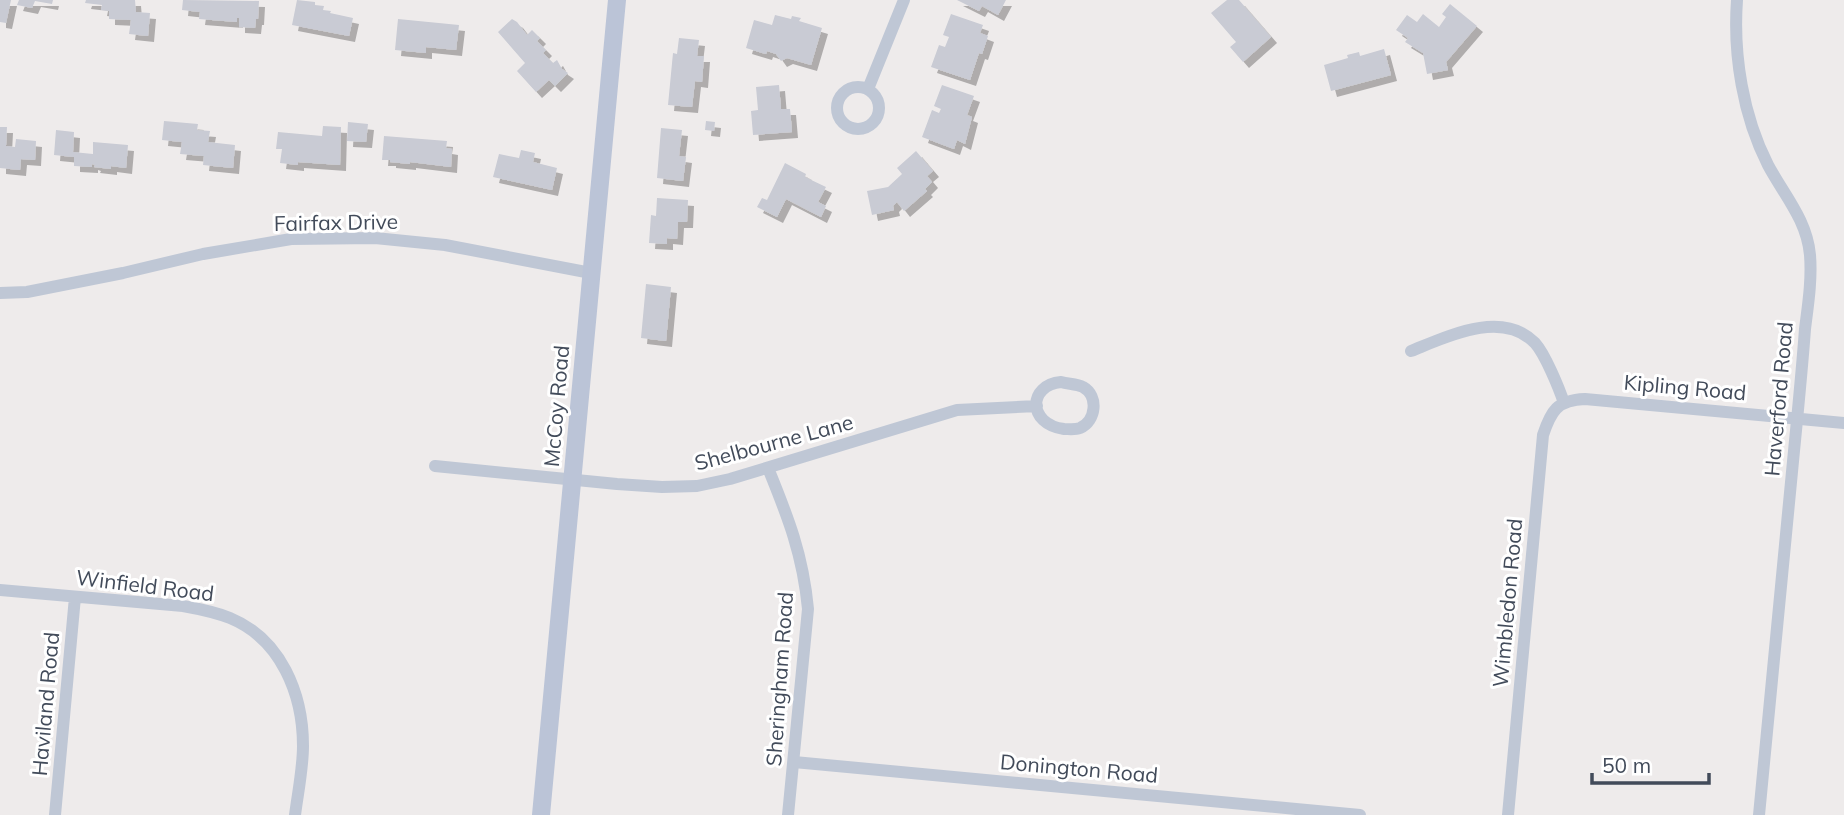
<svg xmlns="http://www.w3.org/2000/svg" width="1844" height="815" viewBox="0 0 1844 815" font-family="Mulish,sans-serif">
<defs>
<filter id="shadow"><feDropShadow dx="6" dy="6" stdDeviation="0" flood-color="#0004"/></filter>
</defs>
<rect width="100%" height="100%" fill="#eeebeb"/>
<path fill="#c9cbd4" filter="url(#shadow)" d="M0,0H11L6,23L0,22Z
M19,0H53L52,4L35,1L32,8L17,5Z
M86,0H135L136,12L150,13L148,36L129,34L131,20L109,19V11L101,10L102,5L85,3Z
M183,0L259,1L258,19H256L255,28L239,27V18H237V22L199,19L200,12L182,10Z
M297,0L315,2V5L324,6L323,10L331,11L330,13L353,18L349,36L292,25Z
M957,0H1006L998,15L982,6L979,11Z
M1227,0H1239L1271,37L1243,62L1230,47L1236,42L1211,13Z
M1450,4L1477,26L1446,62L1448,70L1427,74L1423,53L1405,42L1408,38L1396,30L1407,15L1417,22L1423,14L1439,27L1446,17L1442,14Z
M951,14L983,25L980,33L988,36L982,54L979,53L970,80L931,67L939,45L945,47L949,37L943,35Z
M775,15L791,19L792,16L801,18L799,21L822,28L811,65L787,58L781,61L776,54L767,51L766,54L746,48L754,20L772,25Z
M398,19L459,25L456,50L426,47V53L395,50Z
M512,19L517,22L527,35L532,30L540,38L537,41L546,50L543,53L553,63L557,60L562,69L568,73L555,86L549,80L536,92L517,71L525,63L498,32Z
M679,38L699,40L697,56H704L702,82L695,81L692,107L668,105L673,53L677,54Z
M1384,49L1391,75L1331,91L1324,65L1348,58L1347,55L1359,52L1360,56Z
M779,85L781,109H790L792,132L753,135L751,111L758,110L756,87Z
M942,85L974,96L967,115L972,117L965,144L957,140L954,149L922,137L932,110L939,113L941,109L934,106Z
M164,121L198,124L197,130L210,131L208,142L235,145L233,168L203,165L204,156L180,154L182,142L162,140Z
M706,121L715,122L714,131L705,130Z
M348,122L368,124L366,142L347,141Z
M323,126L341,127L340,165L298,162V165L280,163L282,149H276L278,132L322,136Z
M0,127H7L6,146L15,147L16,139L36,141L35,160L21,159L20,170L0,168Z
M661,128L682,130L679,156L686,157L683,181L657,178Z
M56,130L74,132L73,152L93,154V142L128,145L126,168L111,166V169L94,167L95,165L92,164V167L74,166V157L54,155Z
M384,136L447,141L446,148L452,149L451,167L410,162V164L390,162V160H382Z
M521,150L535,153L533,162L557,168L552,190L493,177L499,154L519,158Z
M916,151L933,171L927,176L932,182L925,189L927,191L904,211L897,202L893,206L894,210L872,215L867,191L888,187L902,174L897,168Z
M785,163L806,174L805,177L826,187L818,202L826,206L821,217L786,199L777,217L757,207L762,198L767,200Z
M657,198L688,200L687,222H678L677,239L667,238V244L649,243L651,215L656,216Z
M646,284L671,287L666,341L641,338Z"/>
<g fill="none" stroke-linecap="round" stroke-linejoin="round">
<path stroke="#bfc7d5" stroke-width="12" d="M1737,0C1733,55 1743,116 1768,165C1784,195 1807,220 1810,255C1812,280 1808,305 1805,329C1802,370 1798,410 1794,451C1782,572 1771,694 1759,815
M837 108a21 21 0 1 1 42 0a21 21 0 1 1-42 0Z
M868,89L904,0
M0,293L27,292L123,273L203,254L291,239L375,238L445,245L591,273
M1411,351C1446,337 1502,309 1535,343C1545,354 1559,388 1564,403
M1061,382C1068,384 1077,384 1083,387C1099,396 1096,421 1080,428C1075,430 1069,429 1064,429C1027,424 1028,385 1061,382Z
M435,466L617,484L662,487L697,486L730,479L957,410L1037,406
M768,468C788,517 803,555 808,609L788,815
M0,590L183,606C200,609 215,612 230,618C281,639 303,694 303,746C303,768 298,792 295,815
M794,762L1360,815
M55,815L75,597
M1508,815L1543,435C1551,411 1557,400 1585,399L1844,423"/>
<path stroke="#bbc4d7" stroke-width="18" d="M541,815L617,0"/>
</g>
<g text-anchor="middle" stroke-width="6" stroke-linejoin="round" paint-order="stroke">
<g font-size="21" fill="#424b5a" stroke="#fff">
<text transform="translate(336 223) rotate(-1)" y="7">Fairfax Drive</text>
<text transform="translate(1685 388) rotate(5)" y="7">Kipling Road</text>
<text transform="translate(1779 399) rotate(-85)" y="7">Haverford Road</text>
<text transform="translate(557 406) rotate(-85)" y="7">McCoy Road</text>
<text transform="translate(774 443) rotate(-15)" y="7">Shelbourne Lane</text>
<text transform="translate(145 586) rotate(7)" y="7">Winfield Road</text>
<text transform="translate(1508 603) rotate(-85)" y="7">Wimbledon Road</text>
<text transform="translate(780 679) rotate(-86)" y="7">Sheringham Road</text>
<text transform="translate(46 704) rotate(-85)" y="7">Haviland Road</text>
<text transform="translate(1079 769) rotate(5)" y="7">Donington Road</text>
</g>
</g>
<path d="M1592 773v10h117v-10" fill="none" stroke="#424b5a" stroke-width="3.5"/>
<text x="1602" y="773" font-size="21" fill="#424b5a" stroke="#ffffff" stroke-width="5" paint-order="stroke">50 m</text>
</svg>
